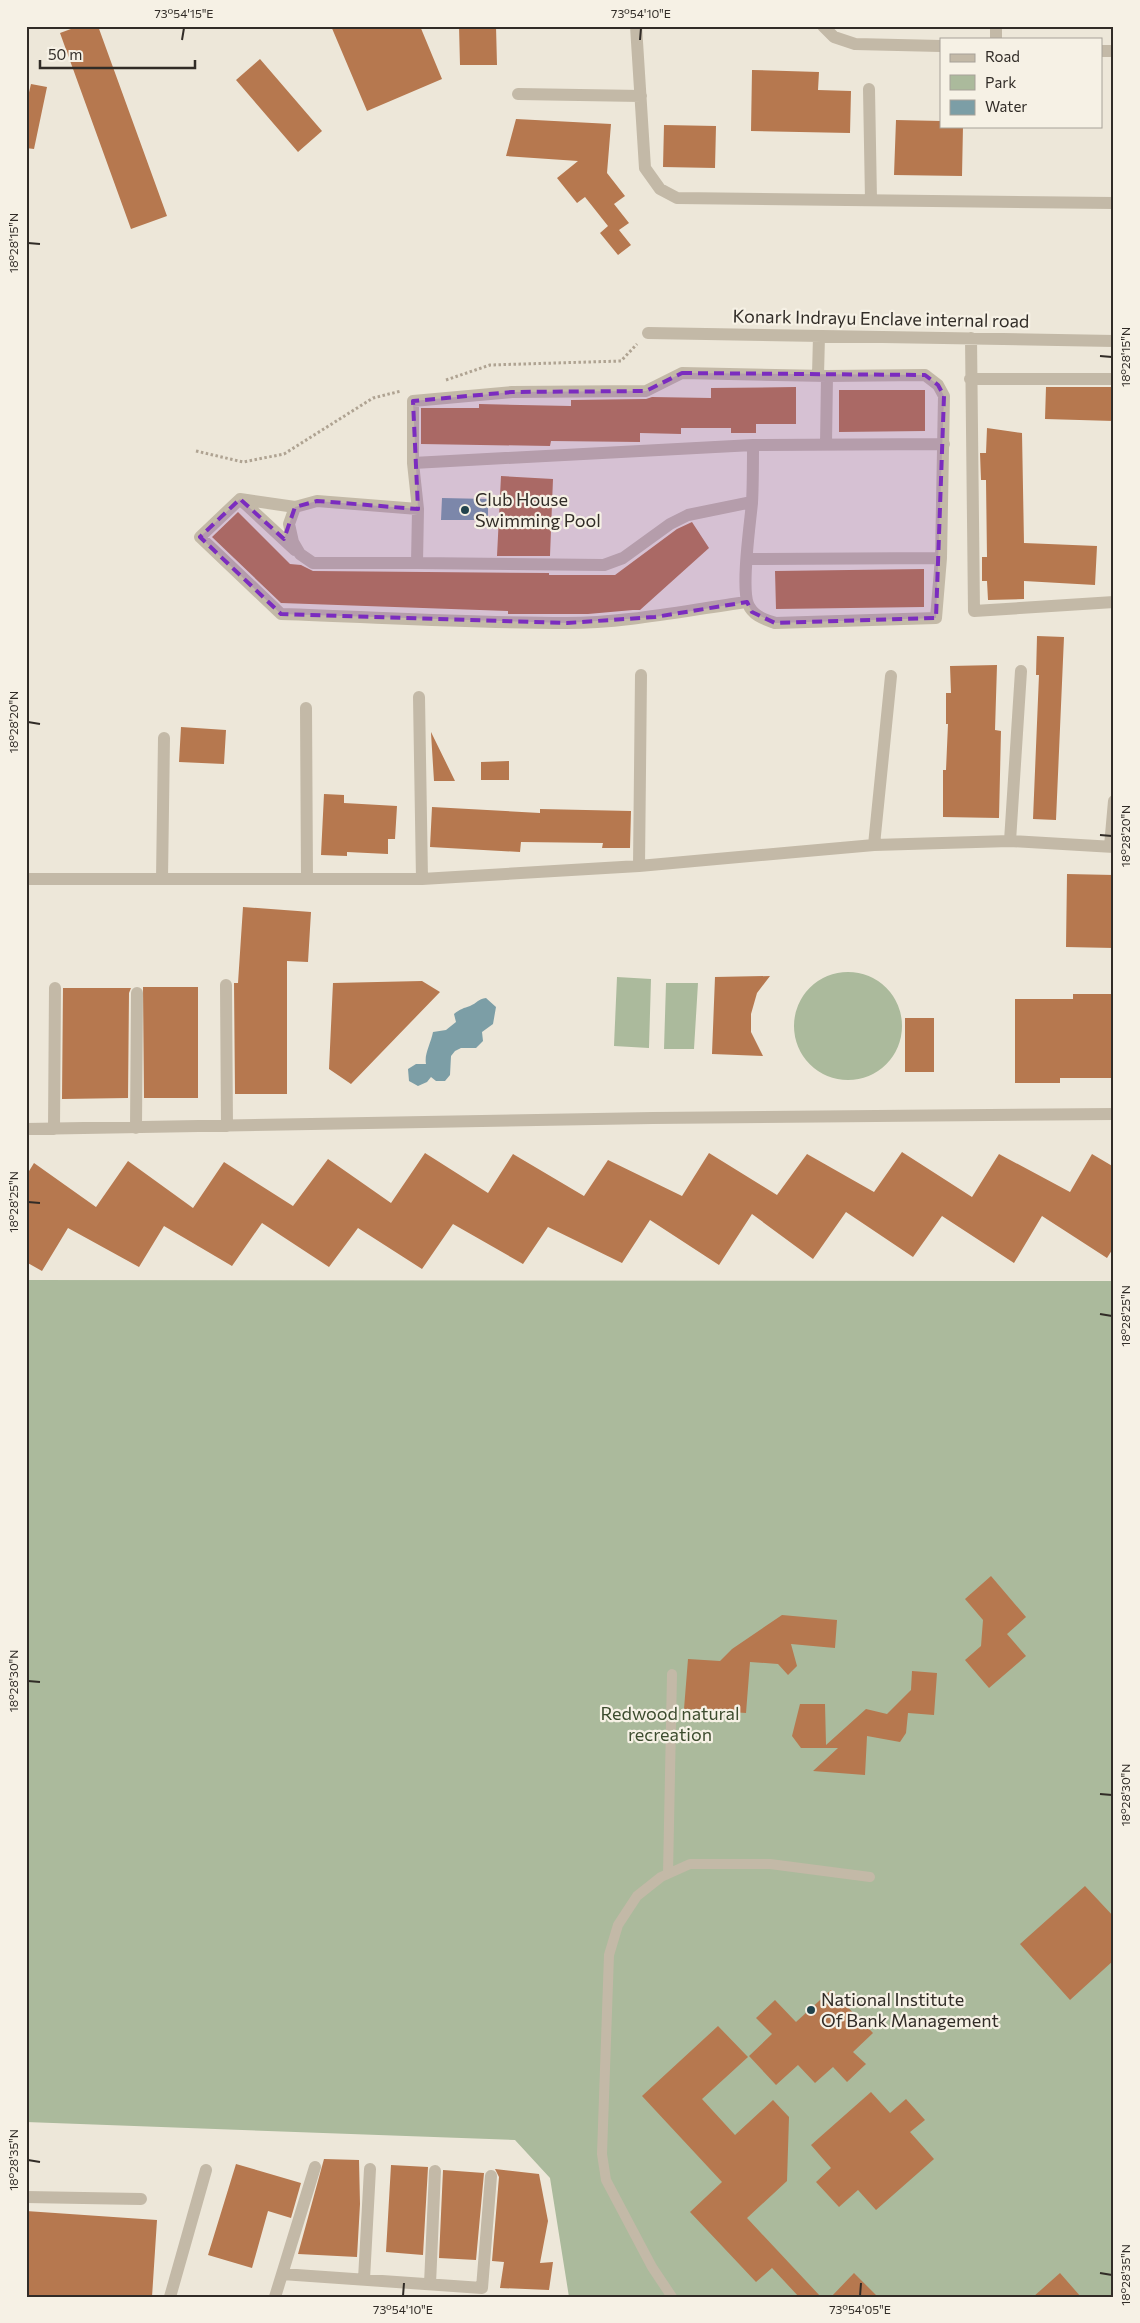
<svg xmlns="http://www.w3.org/2000/svg" width="1140" height="2323" viewBox="0 0 1140 2323" font-family="Commissioner,sans-serif">
<rect width="100%" height="100%" fill="#ede7d9"/>
<path fill="#abba9c" d="M794 1026a54 54 0 1 1 108 0a54 54 0 1 1-108 0Z
M617,977L651,979L649,1048L614,1046Z
M666,983H698L694,1049H664Z
M26,1280L1114,1281V2297H569L550,2178L515,2140L26,2122Z"/>
<path fill="#7c9ea6" d="M442,498L488,499V520H441Z
M486,998L496,1007L493,1024L482,1032L483,1041L476,1048H461L455,1051L451,1056L450,1075L445,1081H436L431,1077L427,1082L418,1086L409,1081L408,1069L416,1064H426C424,1054 431,1043 433,1032L446,1030L456,1022L454,1014C460,1009 464,1008 470,1006C477,1003 478,999 486,998Z"/>
<path fill="#b6784f" d="M79,26H98L167,216L131,229L60,33Z
M331,26H420L442,79L367,111Z
M459,26H496L497,65H460Z
M260,59L322,131L298,152L236,80Z
M752,70L819,72L818,90L851,91L850,133L751,131Z
M31,84L47,87L34,149L26,148V105Z
M516,119L611,124L607,173L625,196L614,204L629,223L619,230L631,245L618,255L600,233L608,226L585,197L577,203L557,178L578,161L506,156Z
M896,120L941,121V126H963L962,176L894,175Z
M664,125L716,126L715,168L663,167Z
M796,387V424H756V433H731V428H681V434L640,433V442L551,441L550,446L421,444V408H479V404L571,406V400L646,399L652,397L711,398V388Z
M1046,387H1114V421L1045,419Z
M839,390H925V431L839,432Z
M987,428L1022,433L1024,543L1097,546L1095,585L1024,581V599L988,600L987,581H982V557H987L986,480H981L980,453H986Z
M501,476L553,479L550,556H497Z
M238,512L290,564L301,565L313,571L549,573V575H615L677,529L692,522L709,548L640,610H633L588,614H508V611L281,603L212,537Z
M924,569V607L776,609L775,571Z
M1037,636L1064,637L1056,820L1033,819L1039,675H1036Z
M997,665L995,730L1001,731L999,818L943,817V770H946L948,724H946V693H951L950,666Z
M181,727L226,730L224,764L179,762Z
M431,733V732L455,781H434Z
M509,761V780H481V762Z
M324,794L344,795V803L397,806L395,839H388V854L347,852V856L321,855Z
M432,807L540,813V809L631,811L630,848H602L603,843L521,842L520,852L430,847Z
M1067,874L1114,875V948L1066,947Z
M243,907L311,912L308,962L287,961V1094H235L234,983H238Z
M770,976L757,993L751,1014V1032L763,1056L712,1054L715,977Z
M422,981L440,992L351,1084L329,1069L333,983Z
M143,987H198V1098H144Z
M63,988H131L129,993L128,1098L62,1099Z
M1073,994H1114V1078H1060V1083H1015V999H1073Z
M905,1018H934V1072H905Z
M902,1152L972,1197L999,1154L1070,1192L1092,1154L1114,1167V1247L1107,1258L1042,1216L1014,1263L942,1216L913,1257L846,1212L813,1259L752,1214L719,1265L650,1220L622,1263L548,1227L523,1264L453,1224L422,1269L358,1228L329,1267L262,1223L232,1266L164,1226L139,1267L68,1228L42,1271L26,1262V1176L34,1163L96,1207L128,1161L193,1208L224,1162L293,1206L328,1159L391,1203L425,1153L488,1193L513,1154L584,1196L608,1160L682,1196L709,1153L777,1195L807,1154L874,1192Z
M991,1576L1026,1617L1007,1634L1026,1656L989,1688L965,1660L981,1646L983,1620L965,1599Z
M782,1615L837,1620L835,1648L791,1644L797,1666L788,1675L778,1664L750,1662L746,1713L684,1709L688,1659L720,1661L732,1649Z
M912,1671L937,1673L934,1715L908,1713L906,1733L900,1742L867,1736L865,1775L813,1771L838,1748H801L792,1736L800,1704H825L826,1745L866,1709L887,1714L911,1690Z
M1085,1886L1114,1917V1960L1070,2000L1020,1944Z
M831,1990L873,2033L853,2052L866,2064L847,2082L833,2067L815,2083L798,2065L776,2085L749,2056L772,2034L756,2018L775,2000L796,2022Z
M718,2026L748,2057L702,2099L735,2135L773,2100L789,2117L787,2181L747,2218L821,2297H799L772,2268L756,2282L690,2212L722,2182L642,2096Z
M871,2092L890,2113L906,2099L925,2120L910,2132L934,2159L876,2210L858,2190L839,2207L816,2182L831,2168L811,2145Z
M324,2159L359,2160L360,2204L357,2257L298,2254Z
M236,2164L301,2183L291,2218L268,2211L252,2268L208,2255Z
M391,2165L428,2167L423,2255L386,2252Z
M495,2169L539,2174L548,2221L540,2263L553,2262L549,2290L500,2288L504,2262L492,2261L499,2177Z
M443,2170L484,2173L476,2260L439,2258Z
M26,2211L157,2220L152,2297H26Z
M854,2273L878,2297H831Z
M1060,2273L1081,2297H1033Z"/>
<g fill="none" stroke-linecap="round" stroke-linejoin="round">
<path stroke="#afa392" stroke-width="3" stroke-dasharray="2.5 2.5" stroke-linecap="butt" d="M446,380L490,365L621,361L637,344
M196,451L243,462L284,454L373,398L401,391"/>
<path stroke="#c3b9a7" stroke-width="10" d="M668,1874L672,1674
M672,2297L652,2267L606,2180L602,2154L609,1955L618,1925L637,1896L661,1877L690,1864H770L870,1877"/>
<path stroke="#c3b9a7" stroke-width="12" d="M636,26L645,168L660,189L677,198L1114,203
M823,26L834,37L855,44L941,46
M996,39V26
M1101,51H1114
M869,89L871,200
M518,94L641,96
M648,333L1114,341
M971,338L974,611L1114,602
M818,375L819,336
M970,379H1114
M753,445C753,464 753,484 752,503C750,524 741,587 748,604C753,616 764,619 775,623L936,618L941,558L944,396L938,385L925,375L827,376L826,444
M413,463L753,445L944,444
M240,499L200,537L281,614C376,617 471,623 566,623C627,623 687,610 747,602
M240,499L295,550
M240,499L295,507
M752,502L688,515L670,524L623,558L604,565L417,563L418,509L413,463V401L512,392L646,391L682,373L827,376
M747,559L941,558
M417,563H313L300,554L293,542L289,524L295,507L317,501L418,509
M419,697L422,879
M306,708L307,879
M1010,841L1021,671
M874,845L891,676
M1110,846L1114,801
M639,866L641,675
M26,879H422L639,866L874,845L1010,841L1114,847
M162,879L164,738
M226,985L227,1126
M136,1128L137,993
M26,1129L653,1118L1114,1114
M54,1129L55,988
M26,2197L141,2199
M282,2274L482,2288L491,2176
M364,2279L370,2169
M430,2284L435,2171
M170,2297L206,2170
M275,2297L315,2167"/>
</g>
<path fill="#7b2cbf" fill-opacity="0.2" stroke="#7b2cbf" stroke-width="4" stroke-dasharray="10 6" stroke-linejoin="round" d="M682,373L925,375L938,385L944,396L936,618L775,623L752,612L747,602L655,617L567,623L281,614L200,537L240,499L284,539L295,507L317,501L418,509L413,401L512,392L646,391Z"/>
<path fill="none" stroke="#312c27" stroke-width="2" d="M182,40L184,28M640,40L641,28M28,243L40,244M1100,356L1112,357M28,722L40,724M1100,835L1112,836M28,1202L40,1203M1100,1314L1112,1316M28,1681L40,1682M1100,1794L1112,1795M28,2160L40,2162M1100,2273L1112,2275M403,2296L404,2283M860,2296L861,2283"/>
<g fill="#22434d" stroke="#f6f1e5" stroke-width="2">
<circle cx="465" cy="510" r="5"/>
<circle cx="811" cy="2010" r="5"/>
</g>
<g text-anchor="middle" stroke-width="4.5" stroke-linejoin="round" paint-order="stroke">
<g font-size="18" fill="#312c27" stroke="#f6f1e5">
<text transform="translate(881 319) rotate(1)" y="6">Konark Indrayu Enclave internal road</text>
</g>
<g font-size="18" fill="#312c27" stroke="#f6f1e5" text-anchor="start">
<text x="475" y="506">Club House<tspan x="475" dy="21">Swimming Pool</tspan></text>
<text x="821" y="2006">National Institute<tspan x="821" dy="21">Of Bank Management</tspan></text>
</g>
<g font-size="18" fill="#3c4c2e" stroke="#f6f1e5">
<text x="670" y="1720">Redwood natural<tspan x="670" dy="21">recreation</tspan></text>
</g>
</g>
<rect width="1140" height="2323" fill="none" stroke="#f6f1e5" stroke-width="55"/>
<rect x="940" y="38" width="162" height="90" fill="#f6f1e5" stroke="#a7a299"/>
<rect x="950" y="54" width="25" height="8" fill="#c3b9a7" stroke="#a7a299"/>
<text x="985" y="62" font-size="15" fill="#312c27">Road</text>
<rect x="950" y="75" width="25" height="15" fill="#abba9c" stroke="#a7a299"/>
<text x="985" y="88" font-size="15" fill="#312c27">Park</text>
<rect x="950" y="100" width="25" height="15" fill="#7c9ea6" stroke="#a7a299"/>
<text x="985" y="112" font-size="15" fill="#312c27">Water</text>
<path d="M40 60v8h155v-8" fill="none" stroke="#312c27" stroke-width="2.5"/>
<text x="48" y="60" font-size="15" fill="#312c27" stroke="#f6f1e5" stroke-width="4" paint-order="stroke">50 m</text>
<rect x="28" y="28" width="1084" height="2268" fill="none" stroke="#312c27" stroke-width="2"/>
<g font-size="12" text-anchor="middle" fill="#312c27">
<text x="184" y="18">73°54'15"E</text>
<text x="641" y="18">73°54'10"E</text>
<text transform="translate(14 243) rotate(-90)" y="4">18°28'15"N</text>
<text transform="translate(1126 357) rotate(-90)" y="4">18°28'15"N</text>
<text transform="translate(14 722) rotate(-90)" y="4">18°28'20"N</text>
<text transform="translate(1126 836) rotate(-90)" y="4">18°28'20"N</text>
<text transform="translate(14 1202) rotate(-90)" y="4">18°28'25"N</text>
<text transform="translate(1126 1316) rotate(-90)" y="4">18°28'25"N</text>
<text transform="translate(14 1681) rotate(-90)" y="4">18°28'30"N</text>
<text transform="translate(1126 1795) rotate(-90)" y="4">18°28'30"N</text>
<text transform="translate(14 2160) rotate(-90)" y="4">18°28'35"N</text>
<text transform="translate(1126 2275) rotate(-90)" y="4">18°28'35"N</text>
<text x="403" y="2314">73°54'10"E</text>
<text x="860" y="2314">73°54'05"E</text>
</g>
</svg>
